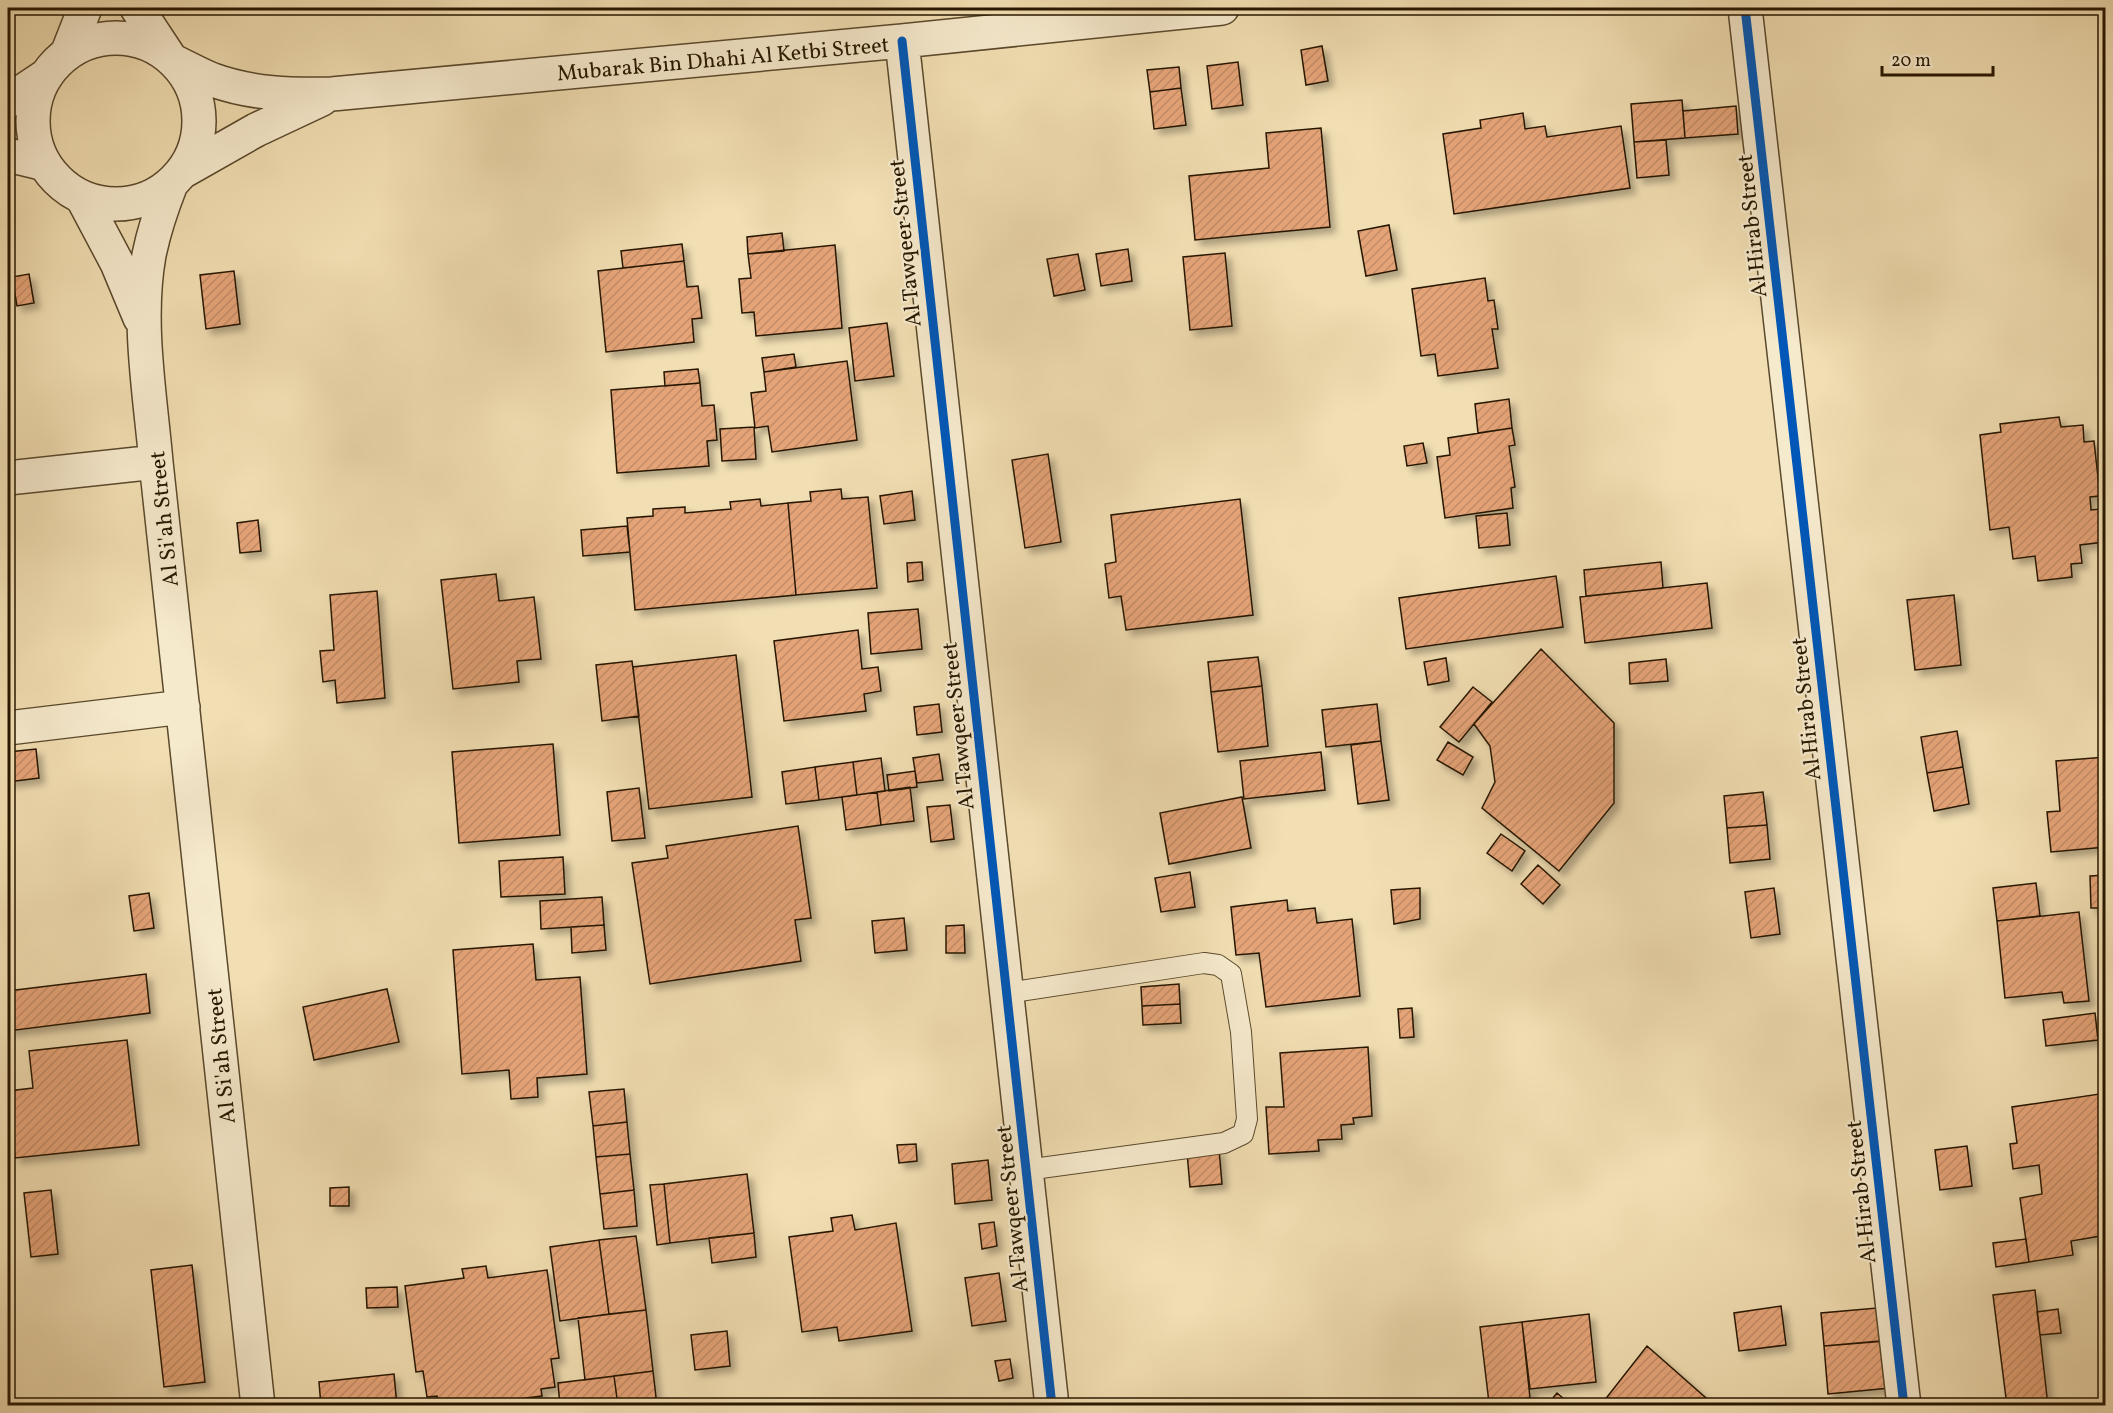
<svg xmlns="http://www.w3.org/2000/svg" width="2113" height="1413" viewBox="0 0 2113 1413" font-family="Vollkorn,serif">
<defs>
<pattern id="building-hatch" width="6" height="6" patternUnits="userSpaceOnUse" patternTransform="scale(1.5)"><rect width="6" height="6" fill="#e5a478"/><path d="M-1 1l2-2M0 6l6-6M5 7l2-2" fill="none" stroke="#c48c66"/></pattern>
<filter id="shadow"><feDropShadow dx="5.5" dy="5.5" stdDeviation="3" flood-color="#0004"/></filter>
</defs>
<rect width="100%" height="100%" fill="#f1deb2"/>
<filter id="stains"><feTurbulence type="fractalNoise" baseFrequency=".00333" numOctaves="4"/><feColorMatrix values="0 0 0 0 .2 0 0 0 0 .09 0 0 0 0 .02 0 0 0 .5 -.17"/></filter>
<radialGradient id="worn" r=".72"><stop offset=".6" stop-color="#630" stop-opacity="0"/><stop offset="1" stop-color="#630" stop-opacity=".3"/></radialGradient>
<path fill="url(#building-hatch)" stroke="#271700" stroke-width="1.5" filter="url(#shadow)" d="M1322,46L1328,81L1306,85L1301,50Z
M1238,62L1243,105L1212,109L1207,66Z
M1179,67L1181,88L1150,92L1147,70Z
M1181,88L1186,125L1154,129L1150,92Z
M1682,100L1685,138L1634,142L1631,104Z
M1736,106L1738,134L1685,138L1683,111Z
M1523,113L1525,129L1545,126L1547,137L1621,126L1630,188L1454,214L1443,134L1481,128L1480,120Z
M1321,128L1330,227L1195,240L1189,176L1269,168L1266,133Z
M1666,140L1669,175L1637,178L1634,142Z
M1389,225L1397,270L1366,276L1358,231Z
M782,233L784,251L748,254L747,237Z
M682,244L684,261L623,268L621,251Z
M835,245L842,328L756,336L754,312L742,313L739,279L751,278L748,254Z
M1128,249L1132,281L1101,286L1096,254Z
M1225,253L1232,326L1190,330L1183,257Z
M1078,254L1085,290L1054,296L1047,259Z
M684,261L687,287L698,286L702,318L692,319L694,342L606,352L598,271Z
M234,271L240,324L206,329L200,275Z
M29,274L34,303L17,306L12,277Z
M1485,278L1488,301L1494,300L1498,329H1492L1498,368L1438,376L1435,354L1421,356L1412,289Z
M887,323L894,376L855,381L849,328Z
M794,354L796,367L764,372L762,358Z
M847,361L857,440L772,452L768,426L755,428L751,393L766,391L764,372Z
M698,369L700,383L665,386L664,372Z
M700,383L702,406L714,405L717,440L707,441L709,466L617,473L611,390Z
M1509,399L1512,428L1478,433L1475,404Z
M2059,417L2061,427L2083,425L2084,442L2094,441L2100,496L2090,497L2091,510L2101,509L2104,542L2080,545L2082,563L2071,564L2072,577L2038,581L2035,556L2013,559L2009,527L1990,530L1980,435L2001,432L2000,424Z
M754,427L756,459L722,461L720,429Z
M1512,428L1515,445L1509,446L1515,487L1511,488L1513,508L1445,518L1437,457L1450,455L1448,438Z
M1423,443L1427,463L1407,466L1404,446Z
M1048,454L1061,542L1025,548L1012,460Z
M841,489L842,499L868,497L877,588L796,595L788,503L811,501L810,492Z
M912,491L915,520L884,524L880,496Z
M760,499L761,506L788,503L796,595L635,610L627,518L653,516V509L685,507V513L731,509L730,502Z
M1240,499L1253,615L1126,630L1121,596L1109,598L1105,564L1116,562L1111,515Z
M1507,513L1510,545L1479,548L1476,516Z
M258,520L261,551L240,553L237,523Z
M627,526L630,552L583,556L581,530Z
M922,562L923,580L908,582L907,563Z
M1661,562L1663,588L1586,596L1584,570Z
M496,574L499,601L534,597L541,659L517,661L519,682L453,689L441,580Z
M1556,576L1563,627L1406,649L1399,598Z
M1707,583L1712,628L1585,643L1580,597Z
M377,591L385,698L337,703L335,680L323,682L320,651L334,650L330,595Z
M1954,595L1961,665L1915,670L1907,600Z
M918,609L922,649L871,654L868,613Z
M858,630L862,669L878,667L881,691L864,694L866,711L784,721L774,641Z
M1541,649L1614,723V803L1559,871L1482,808L1495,782L1490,746L1474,724Z
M736,655L752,797L649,809L633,667Z
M1258,657L1262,686L1211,692L1208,662Z
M1446,658L1449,681L1428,685L1424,662Z
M1666,659L1668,681L1630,684L1629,663Z
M632,661L639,716L602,721L596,665Z
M1262,686L1268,746L1218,752L1211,692Z
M1473,687L1492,702L1459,742L1440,727Z
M939,704L942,732L917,735L914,707Z
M1377,704L1381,741L1326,747L1322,710Z
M1957,731L1963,767L1927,773L1921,737Z
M1381,741L1389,800L1358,804L1351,745Z
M1448,742L1473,757L1463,775L1437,760Z
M553,744L560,835L459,843L452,752Z
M36,749L39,778L8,782V752Z
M1321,752L1325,790L1244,799L1240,761Z
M939,754L943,780L917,783L913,758Z
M2106,757V847L2051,852L2047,812L2060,811L2056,761Z
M881,758L885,791L857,795L853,762Z
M853,762L857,795L819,800L815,767Z
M815,767L819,800L786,804L782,772Z
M1963,767L1969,804L1934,811L1927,773Z
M915,771L917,787L889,791L887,775Z
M910,787L914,821L881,825L877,792Z
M639,788L645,838L612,841L607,792Z
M877,792L881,825L846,830L842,797Z
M1763,792L1767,825L1727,828L1724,796Z
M1242,797L1251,848L1169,864L1160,813Z
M950,805L954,839L931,842L927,807Z
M1767,825L1770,859L1730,863L1727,828Z
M798,826L811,918L795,920L801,961L650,984L632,863L668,858L666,846Z
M1501,834L1525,851L1512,871L1487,853Z
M563,857L565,894L501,897L499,861Z
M1538,865L1560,885L1543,904L1521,884Z
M1190,872L1195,907L1161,912L1155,878Z
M2106,875V908H2091L2090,876Z
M2036,883L2040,916L1997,921L1993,888Z
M1420,888V919L1394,924L1391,890Z
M1774,888L1780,934L1751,938L1745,892Z
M149,893L154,928L134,931L129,896Z
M602,897L604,925L541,929L540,901Z
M1287,900L1288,911L1315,908L1317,923L1352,919L1360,996L1266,1007L1259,953L1236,955L1231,907Z
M2079,912L2089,1001L2064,1003L2062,992L2005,998L1997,921Z
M904,918L907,950L875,953L872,921Z
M604,925L606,950L572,953L571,927Z
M964,925L965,953H946V926Z
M533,944L536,980L580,977L587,1074L537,1078L538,1097L511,1099L509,1070L462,1074L453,950Z
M146,974L150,1013L8,1031V991Z
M1179,984L1180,1004L1142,1006L1141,987Z
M387,989L399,1042L314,1060L303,1007Z
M1180,1004L1181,1023L1143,1025L1142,1006Z
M1412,1008L1414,1037L1400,1038L1398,1009Z
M2095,1013L2098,1040L2046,1046L2043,1020Z
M127,1040L139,1145L15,1158L8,1091L33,1088L29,1051Z
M1368,1047L1372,1116L1353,1118L1354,1124L1341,1125L1342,1139L1318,1140L1319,1151L1269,1154L1266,1107H1284L1280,1053Z
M624,1089L627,1122L593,1126L589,1092Z
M2106,1093V1235L2071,1241L2073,1255L2029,1262L2020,1198L2042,1194L2039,1165L2013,1169L2010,1144L2017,1143L2012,1107Z
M627,1122L630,1154L596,1157L593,1126Z
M916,1144L917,1161L899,1163L897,1145Z
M1967,1146L1972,1186L1940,1190L1935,1150Z
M1219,1149L1222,1184L1190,1187L1187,1152Z
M630,1154L634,1190L600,1194L596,1157Z
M988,1160L992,1200L955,1204L952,1164Z
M747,1174L754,1233L670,1243L664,1184Z
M664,1184L670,1243L657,1245L650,1185Z
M349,1187V1206H330V1188Z
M51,1190L58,1254L31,1257L24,1193Z
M634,1190L637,1226L604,1229L600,1194Z
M852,1215L855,1230L896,1223L912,1331L839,1341L837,1327L802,1332L789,1237L833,1231L831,1218Z
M994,1222L997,1246L982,1249L979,1224Z
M754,1233L756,1257L712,1263L709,1238Z
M636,1236L646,1310L609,1314L599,1240Z
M2026,1239L2029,1262L1996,1267L1993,1243Z
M599,1240L609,1314L560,1321L550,1247Z
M192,1265L205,1382L164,1387L151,1270Z
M486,1266L488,1278L547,1270L559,1358L551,1359L555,1387L541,1389L542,1396L519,1399L520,1406H466V1402L438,1406L437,1396L427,1397L423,1371L416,1372L405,1286L464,1278L462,1269Z
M999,1273L1006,1321L972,1326L965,1278Z
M397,1287L398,1307L367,1308L366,1288Z
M2035,1290L2048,1406H2007L1993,1295Z
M1781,1306L1786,1345L1739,1351L1734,1313Z
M1877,1308L1880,1341L1824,1346L1821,1313Z
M2058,1309L2061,1333L2040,1335L2037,1312Z
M646,1310L653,1371L585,1380L578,1318Z
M1589,1314L1596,1382L1530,1389L1522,1322Z
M1522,1322L1530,1398L1489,1403L1480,1327Z
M727,1331L730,1366L695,1370L691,1335Z
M1886,1341L1890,1388L1828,1394L1824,1346Z
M1647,1346L1706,1398L1701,1406H1600Z
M1010,1359L1013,1378L999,1381L995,1361Z
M653,1371L657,1406H618L614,1376Z
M394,1374L397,1406H321L319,1382Z
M614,1376L618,1406H560L558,1383Z
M1557,1393L1572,1406H1546Z"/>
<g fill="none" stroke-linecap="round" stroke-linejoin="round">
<g stroke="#5a492c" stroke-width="22">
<path id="lane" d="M1007,993L1204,963L1218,965L1231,974L1241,1032L1247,1119L1243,1134L1224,1143L1026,1170"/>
</g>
<g stroke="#5a492c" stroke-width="36">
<path id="street" d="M137,8L168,55
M1745,8L1904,1406
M33 121a83 83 0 1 1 166 0a83 83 0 1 1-166 0Z
M902,41L1052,1406
M67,54L85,8
M175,62C188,68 200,75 213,80C252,94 291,95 332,94L902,41L1222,8
M8,101L47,75
M8,155L45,164
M182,172L256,130L322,99
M171,184C162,207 154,230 149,255C137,322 150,394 156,462L258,1406
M82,197L117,263L140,318
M8,478L156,462
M8,728L183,707"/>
</g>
<use href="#lane" stroke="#f6eacd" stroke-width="20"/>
<use href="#street" stroke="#f6eacd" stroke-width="33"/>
<g stroke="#f6eacd" stroke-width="13">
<path id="cycleway" d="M1745,8L1904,1406
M902,41L1052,1406"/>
</g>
<use href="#cycleway" stroke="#0057b8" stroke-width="9"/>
</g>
<g text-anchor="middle" stroke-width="4.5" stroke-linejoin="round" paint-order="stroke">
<g font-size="22" fill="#271700" stroke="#f6eacd">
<text transform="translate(723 58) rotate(-5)" y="8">Mubarak Bin Dhahi Al Ketbi Street</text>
<text transform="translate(1751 226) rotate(-96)" y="8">Al Hirab Street</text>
<text transform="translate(904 243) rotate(-96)" y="8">Al Tawqeer Street</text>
<text transform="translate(163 519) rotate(-96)" y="8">Al Si'ah Street</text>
<text transform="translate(1805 709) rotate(-96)" y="8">Al Hirab Street</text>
<text transform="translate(957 726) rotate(-96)" y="8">Al Tawqeer Street</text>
<text transform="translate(220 1056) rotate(-96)" y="8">Al Si'ah Street</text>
<text transform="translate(1860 1192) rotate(-96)" y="8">Al Hirab Street</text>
<text transform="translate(1011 1209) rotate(-96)" y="8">Al Tawqeer Street</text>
</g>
</g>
<rect width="2113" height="1413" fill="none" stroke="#f1deb2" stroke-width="30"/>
<rect x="9" y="9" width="2095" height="1395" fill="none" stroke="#271700" stroke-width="3"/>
<rect x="15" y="15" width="2083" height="1383" fill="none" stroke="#271700" stroke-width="1.5"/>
<path d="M1882 66v9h111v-9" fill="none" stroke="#271700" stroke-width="3"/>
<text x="1891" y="66" font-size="18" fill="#271700" stroke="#f6eacd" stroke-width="4.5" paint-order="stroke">20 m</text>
<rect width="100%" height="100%" filter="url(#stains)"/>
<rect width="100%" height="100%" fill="url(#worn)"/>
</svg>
